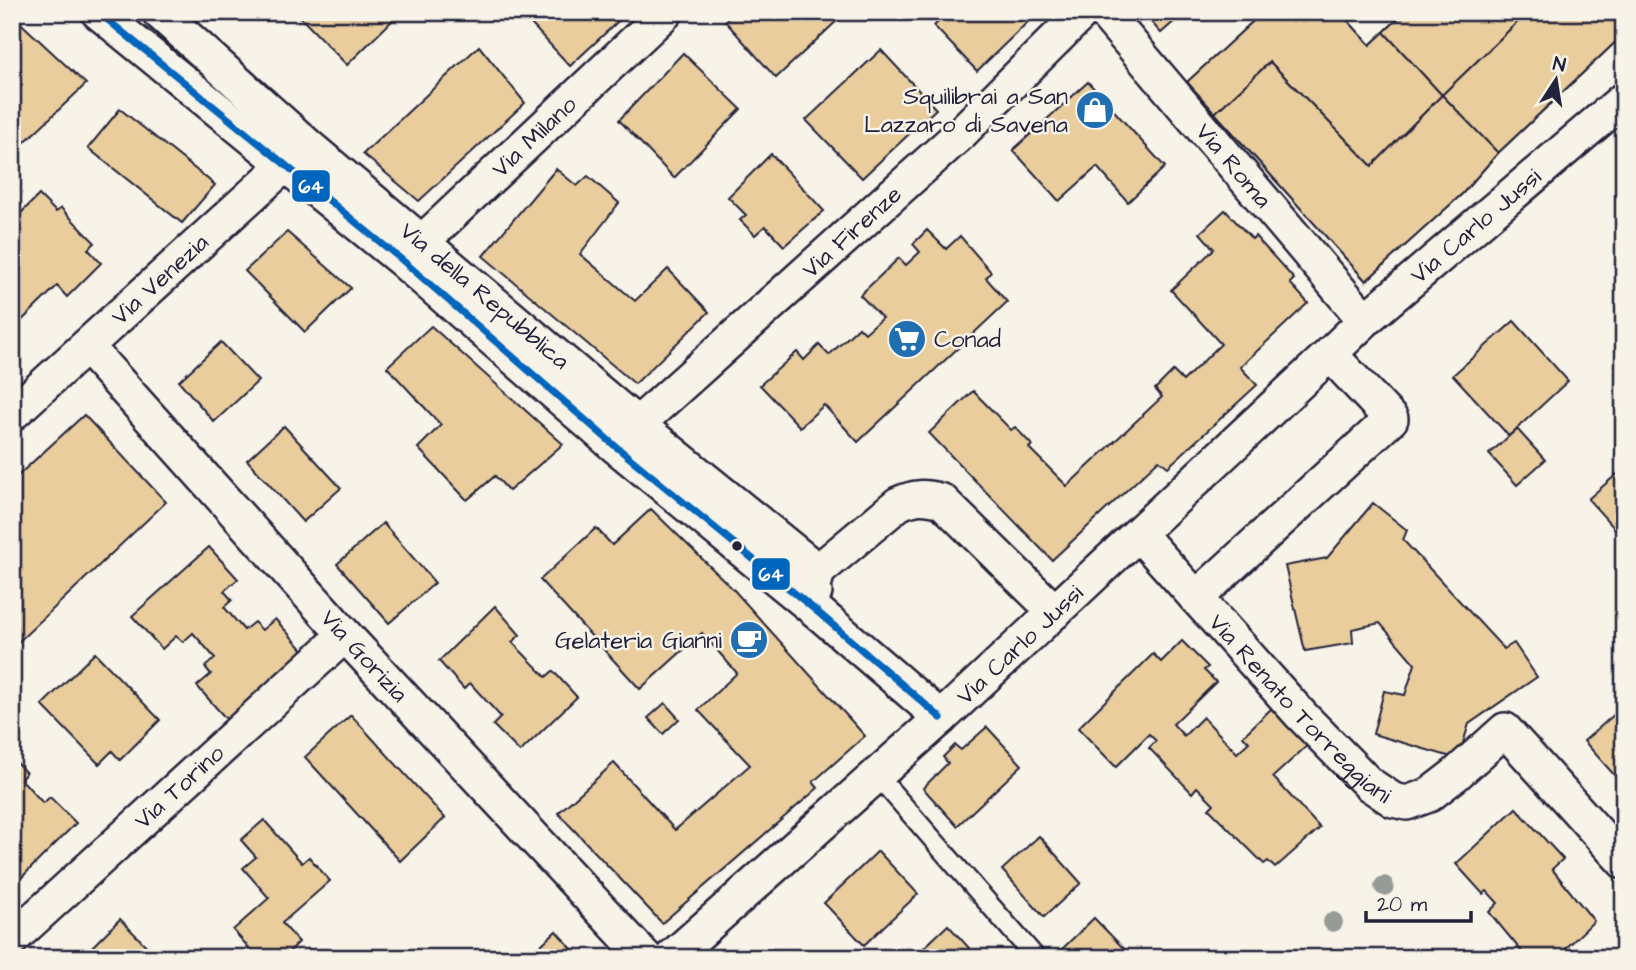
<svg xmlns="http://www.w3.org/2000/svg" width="1636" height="970" viewBox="0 0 1636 970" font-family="'Architects Daughter',sans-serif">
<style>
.building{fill:#eacd9d;stroke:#22223b;stroke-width:2}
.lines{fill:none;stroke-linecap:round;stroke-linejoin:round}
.service-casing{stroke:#22223b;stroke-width:23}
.minor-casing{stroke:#22223b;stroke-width:38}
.service{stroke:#f7f3e8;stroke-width:18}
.minor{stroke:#f7f3e8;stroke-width:33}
.bus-1-casing{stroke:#f7f3e8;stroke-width:12}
.bus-1{stroke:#0065bd;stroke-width:7}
.tree{fill:#979b97}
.bus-dot{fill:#22223b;stroke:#f7f3e8;stroke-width:2.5}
.labels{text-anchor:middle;stroke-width:5;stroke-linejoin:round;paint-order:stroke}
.poi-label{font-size:24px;fill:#22223b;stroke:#f7f3e8;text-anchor:end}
.street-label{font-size:24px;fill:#22223b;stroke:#f7f3e8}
.line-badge{stroke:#f7f3e8;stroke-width:2.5}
.badge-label{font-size:19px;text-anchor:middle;font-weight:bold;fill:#fff}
</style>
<rect width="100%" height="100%" fill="#f7f3e8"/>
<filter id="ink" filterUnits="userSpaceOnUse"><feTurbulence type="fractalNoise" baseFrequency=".0143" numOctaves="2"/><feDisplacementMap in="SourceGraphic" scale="14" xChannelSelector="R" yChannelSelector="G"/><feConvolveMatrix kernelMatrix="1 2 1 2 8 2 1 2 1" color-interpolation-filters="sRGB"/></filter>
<g filter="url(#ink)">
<g class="building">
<polygon points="295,12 401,12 347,65"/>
<polygon points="520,12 628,12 570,66"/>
<polygon points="735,12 841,12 843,15 776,78 725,21"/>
<polygon points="948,12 1036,12 1037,13 977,71 934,26"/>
<polygon points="1142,12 1185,12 1161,33"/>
<polygon points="1263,12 1340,12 1370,45 1405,12 1624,12 1624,34 1498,153 1462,194 1366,281 1187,82"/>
<polygon points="1263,12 1340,12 1370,45 1384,32 1442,95 1372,166 1270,62 1215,113 1187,82"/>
<polygon points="1405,12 1528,12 1442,95 1384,32"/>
<polygon points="1528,12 1624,12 1624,34 1498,153 1442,95"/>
<polygon points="12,15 86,84 13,153 12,95 22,85 12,77"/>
<polygon points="479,46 525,103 419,201 363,154"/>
<polygon points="881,50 936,109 862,178 806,120"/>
<polygon points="683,53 741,109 674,178 619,120"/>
<polygon points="1270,62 1372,166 1442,95 1498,153 1462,194 1366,281 1215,113"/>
<polygon points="1088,82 1165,167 1128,202 1097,167 1059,201 1013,150"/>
<polygon points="120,109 215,185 182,223 88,148"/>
<polygon points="771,154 824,211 784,246 765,226 755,235 740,220 746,215 728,197"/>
<polygon points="556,169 577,186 588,176 619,203 580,254 635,301 668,269 709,312 635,384 483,256"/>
<polygon points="39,195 56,212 61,208 95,243 88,249 101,263 67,297 57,286 12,330 12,241 15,239 12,237 12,222"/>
<polygon points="1225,210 1252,239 1255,236 1294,279 1290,283 1308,303 1240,367 1257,385 1168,467 1159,460 1052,560 929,433 973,391 1011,430 1015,427 1032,445 1029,448 1067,486 1162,397 1155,389 1173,371 1183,381 1221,344 1171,290 1214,249 1200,233"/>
<polygon points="927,230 946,249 960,236 991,272 986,278 1007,302 858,442 824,405 800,427 760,385 797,352 804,360 819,345 829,355 859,327 865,333 882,318 860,295 899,258 906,265 920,252 913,244"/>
<polygon points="287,232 351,288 305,332 245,271"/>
<polygon points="1514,321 1568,381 1509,436 1453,375"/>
<polygon points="431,326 563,444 509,491 495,476 467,500 418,448 441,425 387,367"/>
<polygon points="221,342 258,381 214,422 179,381"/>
<polygon points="84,415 166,502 12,648 12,481"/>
<polygon points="284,426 341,488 303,522 247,460"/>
<polygon points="1517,429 1545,460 1517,485 1489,454"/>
<polygon points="1624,468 1624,539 1588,499"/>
<polygon points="1373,503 1407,530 1403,540 1504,649 1514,643 1537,677 1469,724 1458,759 1373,734 1384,691 1405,695 1415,664 1380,623 1352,629 1353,643 1305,651 1285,566 1327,558"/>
<polygon points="651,509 733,589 865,736 813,782 818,788 662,923 558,813 614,763 675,830 750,765 698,710 737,673 702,633 640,689 540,580 596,528 612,545"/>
<polygon points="383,523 435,583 389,623 337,564"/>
<polygon points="209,547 238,579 224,591 232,600 224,607 244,630 254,622 262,630 275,619 305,652 228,721 197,686 211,674 205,667 215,658 193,633 183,642 176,636 162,649 132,616"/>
<polygon points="495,606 520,635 512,642 546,677 553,671 577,697 520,752 493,725 501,717 470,683 464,689 439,661"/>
<polygon points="1182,641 1208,667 1204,670 1216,682 1173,724 1184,736 1203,717 1237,753 1249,742 1243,736 1274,706 1310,743 1273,777 1320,828 1275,868 1268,861 1264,864 1209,809 1214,804 1197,787 1192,793 1149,748 1156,741 1149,734 1116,767 1078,728 1153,654 1161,662"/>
<polygon points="95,653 160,720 120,760 112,751 99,764 42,705"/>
<polygon points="665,703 679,719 663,734 648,718"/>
<polygon points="1624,706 1624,786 1584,741"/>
<polygon points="351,715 445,818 400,861 305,757"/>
<polygon points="987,727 1022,765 957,826 923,788 948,763 943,757 955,745 961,750"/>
<polygon points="12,757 26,773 21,779 43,803 50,797 76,823 12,887"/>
<polygon points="1516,808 1563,859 1552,869 1594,921 1556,958 1527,958 1489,912 1498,903 1487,891 1483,894 1456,864"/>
<polygon points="264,820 302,863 309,857 330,881 282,923 299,942 283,958 258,958 233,930 269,898 243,868 256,857 241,840"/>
<polygon points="1039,836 1081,883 1044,917 1002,870"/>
<polygon points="878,851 918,894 864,945 824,903"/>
<polygon points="1094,918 1133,958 1063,958 1058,953"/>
<polygon points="120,919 158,958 84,958 83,956"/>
<polygon points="948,925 970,949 963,958 913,958"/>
<polygon points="556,931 580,958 527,958"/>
</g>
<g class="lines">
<defs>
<polyline id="service" points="876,774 1036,958"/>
<g id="minor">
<polyline points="98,12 402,260 614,445 820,614 941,718"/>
<path id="s1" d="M159 12 307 145 637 424 818 571"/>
<path id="s2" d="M1104 12 1365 320"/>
<path id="s3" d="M408 255 666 12"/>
<path id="s4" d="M87 347 345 635 646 958"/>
<path id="s5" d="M12 414 300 151"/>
<path id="s6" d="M621 439 960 134 1083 12"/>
<path id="s7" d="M1139 534 1301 715 1369 784 1393 800 1407 803 1429 795 1455 775 1505 730 1624 862"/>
<path d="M815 592 814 586 818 571 898 504C915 496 924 496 942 501L1055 612"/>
<polyline points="1196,598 1391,419 1330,354"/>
<path id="s8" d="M12 939 345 635"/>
<path id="s9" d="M671 958 941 718 1330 354 1365 320 1624 99"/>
</g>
</defs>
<use href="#service" class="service-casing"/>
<use href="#minor" class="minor-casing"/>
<use href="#service" class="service"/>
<use href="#minor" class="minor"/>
<defs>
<polyline id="bus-1" points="98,12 402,260 614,445 820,614 941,718"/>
</defs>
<use href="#bus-1" class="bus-1-casing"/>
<use href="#bus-1" class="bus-1"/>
</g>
<g class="tree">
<circle cx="1384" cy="886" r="10"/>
<circle cx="1333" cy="922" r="10"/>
</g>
</g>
<defs>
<symbol id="shop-disc" viewBox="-11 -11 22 22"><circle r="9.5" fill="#1f6fb2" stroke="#f7f3e8"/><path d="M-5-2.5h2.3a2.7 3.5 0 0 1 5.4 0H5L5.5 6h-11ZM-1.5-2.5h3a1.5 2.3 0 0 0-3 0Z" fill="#fff"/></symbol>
<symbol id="supermarket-disc" viewBox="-11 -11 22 22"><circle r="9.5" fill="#1f6fb2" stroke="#f7f3e8"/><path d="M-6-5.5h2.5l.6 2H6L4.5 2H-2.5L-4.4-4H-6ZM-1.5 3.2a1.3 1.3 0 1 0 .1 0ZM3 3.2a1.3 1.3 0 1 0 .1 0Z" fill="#fff"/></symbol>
<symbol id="cafe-disc" viewBox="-11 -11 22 22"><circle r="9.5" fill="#1f6fb2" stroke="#f7f3e8"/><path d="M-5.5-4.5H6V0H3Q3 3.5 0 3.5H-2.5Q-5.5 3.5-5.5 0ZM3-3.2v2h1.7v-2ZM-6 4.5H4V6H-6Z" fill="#fff"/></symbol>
</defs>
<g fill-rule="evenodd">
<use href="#shop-disc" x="1073" y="88" width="44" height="44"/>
<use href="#supermarket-disc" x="885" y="317" width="44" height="44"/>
<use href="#cafe-disc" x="727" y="618" width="44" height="44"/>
</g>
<circle class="bus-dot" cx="737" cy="546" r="6"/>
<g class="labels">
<g class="poi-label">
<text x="1068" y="104">Squilibrai a San<tspan x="1068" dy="28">Lazzaro di Savena</tspan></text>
<text x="934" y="347" text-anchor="start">Conad</text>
<text x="722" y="648">Gelateria Gianni</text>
</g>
<g class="street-label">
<text dy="8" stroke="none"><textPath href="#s3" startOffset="173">Via Milano</textPath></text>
<text dy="8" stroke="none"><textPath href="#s2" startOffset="201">Via Roma</textPath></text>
<text dy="8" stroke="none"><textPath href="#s9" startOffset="1088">Via Carlo Jussi</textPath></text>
<text dy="8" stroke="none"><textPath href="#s6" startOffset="310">Via Firenze</textPath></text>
<text dy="8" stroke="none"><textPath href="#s5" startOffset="200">Via Venezia</textPath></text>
<text dy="8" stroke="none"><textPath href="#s1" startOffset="432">Via della Repubblica</textPath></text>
<text dy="8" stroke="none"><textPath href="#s9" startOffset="469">Via Carlo Jussi</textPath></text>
<text dy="8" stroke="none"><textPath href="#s4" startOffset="415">Via Gorizia</textPath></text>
<text dy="8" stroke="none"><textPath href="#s7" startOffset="238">Via Renato Torreggiani</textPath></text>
<text dy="8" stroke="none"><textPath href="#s8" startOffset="226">Via Torino</textPath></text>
</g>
</g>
<g class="line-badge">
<rect x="291" y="169" width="40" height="34" rx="7" fill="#0065bd"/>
<rect x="751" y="557" width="40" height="34" rx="7" fill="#0065bd"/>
</g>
<g class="badge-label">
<text x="311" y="193">64</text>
<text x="771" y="581">64</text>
</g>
<rect width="1636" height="970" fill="none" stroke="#f7f3e8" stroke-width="42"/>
<rect x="21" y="21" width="1594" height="928" fill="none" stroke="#22223b" stroke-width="2.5" filter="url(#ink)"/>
<g transform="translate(1556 80) rotate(12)" stroke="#f7f3e8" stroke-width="5" paint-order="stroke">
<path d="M0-5L12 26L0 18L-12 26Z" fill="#22223b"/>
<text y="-10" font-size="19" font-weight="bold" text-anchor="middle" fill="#22223b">N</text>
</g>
<path d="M1366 911v10h105v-10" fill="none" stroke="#22223b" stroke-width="3.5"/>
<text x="1377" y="911" font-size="21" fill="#22223b" stroke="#f7f3e8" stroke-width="5" paint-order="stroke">20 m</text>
</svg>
